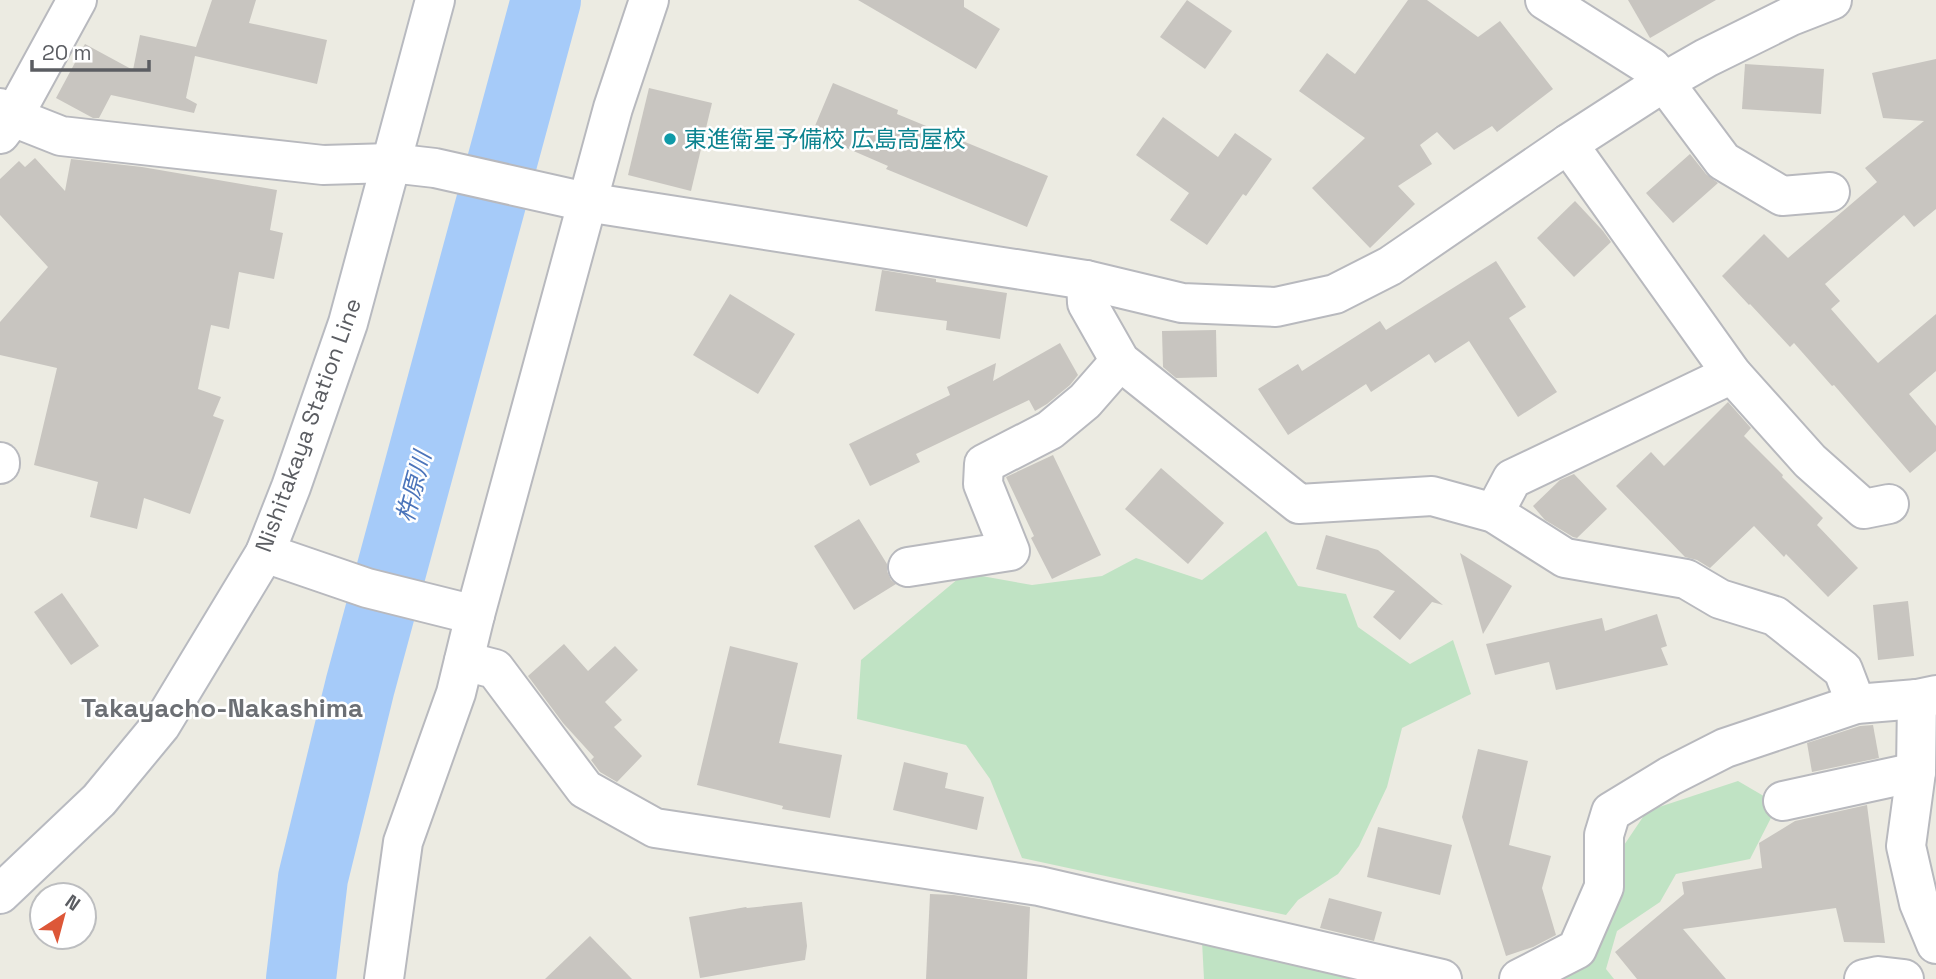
<svg xmlns="http://www.w3.org/2000/svg" width="1936" height="979" viewBox="0 0 1936 979" font-family="'Space Grotesk','Noto Sans JP',sans-serif">
<style>
.green{fill:#c0e3c4}
.lines{fill:none;stroke-linecap:round;stroke-linejoin:round}
.river{stroke:#a6cbf9;stroke-width:70}
.building{fill:#c8c5c0}
.minor-casing{stroke:#b8b9be;stroke-width:42}
.tertiary-casing{stroke:#b8b9be;stroke-width:42}
.secondary-casing{stroke:#b8bac0;stroke-width:42}
.minor{stroke:#fff;stroke-width:38}
.tertiary{stroke:#fff;stroke-width:38}
.secondary{stroke:#fff;stroke-width:38}
.culture-dot{fill:#0f9aa8;stroke:#fff;stroke-width:2.5}
.labels{text-anchor:middle;stroke-width:5;stroke-linejoin:round;paint-order:stroke}
.culture-label{font-size:23px;fill:#0d838f;stroke:#fff;text-anchor:start}
.street-label{font-size:23px;fill:#5b5d62;stroke:#fff}
.water-label{font-size:24px;font-style:italic;fill:#4b74ba;stroke:#fff}
.quarter-label{font-size:26px;font-weight:bold;fill:#6c6f74;stroke:#fff}
</style>
<rect width="100%" height="100%" fill="#ecebe2"/>
<g class="green">
<polygon points="1266,531 1298,586 1346,594 1358,627 1410,664 1453,640 1471,694 1402,728 1387,787 1359,846 1338,874 1298,900 1286,915 1022,858 990,779 966,745 857,719 861,660 965,573 1032,585 1102,576 1136,558 1202,580"/>
<polygon points="1738,781 1791,812 1774,812 1750,859 1676,874 1660,902 1617,931 1606,969 1614,979 1546,979 1614,860 1647,811"/>
<polygon points="1202,941 1405,979 1204,979"/>
</g>
<g class="lines">
<polyline class="river" points="301,979 313,878 360,686 546,0"/>
</g>
<g class="building">
<polygon points="212,0 256,0 249,23 327,40 317,84 195,56 186,98 197,104 194,113 111,95 99,118 93,118 56,98 85,44 133,70 140,35 196,47"/>
<polygon points="858,0 964,0 964,7 1000,29 976,69"/>
<polygon points="1187,0 1232,31 1205,69 1160,37"/>
<polygon points="1408,0 1427,0 1478,37 1500,21 1553,89 1497,132 1492,126 1454,150 1437,132 1420,145 1432,164 1398,186 1415,204 1370,248 1312,188 1365,138 1299,91 1327,53 1355,74"/>
<polygon points="1628,0 1716,0 1650,38"/>
<polygon points="1936,59 1936,209 1914,227 1904,215 1825,284 1840,301 1831,309 1878,363 1936,314 1936,371 1909,394 1936,426 1936,451 1910,473 1834,385 1832,386 1794,343 1790,347 1750,304 1749,305 1722,276 1764,234 1788,258 1877,182 1865,168 1924,121 1883,118 1872,73"/>
<polygon points="1745,64 1824,69 1821,114 1742,109"/>
<polygon points="833,83 898,110 897,114 1048,176 1027,227 886,169 888,166 812,133"/>
<polygon points="649,88 712,103 691,191 628,175"/>
<polygon points="1163,117 1218,157 1235,133 1272,159 1246,196 1243,194 1207,245 1170,220 1189,193 1136,155"/>
<polygon points="1690,154 1706,174 1718,183 1673,223 1646,193"/>
<polygon points="35,158 65,191 71,159 142,167 277,190 270,230 283,233 274,279 239,272 229,329 211,325 198,389 221,397 213,416 224,420 190,514 144,498 137,529 90,517 98,482 34,465 57,368 0,355 0,322 48,267 0,215 0,179 19,161 25,167"/>
<polygon points="1575,201 1603,231 1611,242 1574,277 1537,238"/>
<polygon points="1496,261 1526,307 1509,318 1557,392 1518,417 1469,341 1435,363 1429,354 1371,392 1366,384 1288,435 1258,389 1298,364 1302,371 1380,321 1386,330"/>
<polygon points="882,270 936,279 936,282 1007,293 1000,339 946,330 947,321 875,311"/>
<polygon points="730,294 795,334 758,394 693,355"/>
<polygon points="1216,330 1217,377 1176,378 1163,367 1162,331"/>
<polygon points="1060,343 1078,375 1070,385 1047,404 1035,411 1029,400 916,454 920,462 870,486 849,444 950,395 947,387 996,363 993,381"/>
<polygon points="1728,402 1751,428 1744,436 1783,475 1782,477 1823,518 1817,525 1858,568 1828,597 1786,554 1784,557 1754,526 1710,568 1697,560 1685,557 1616,486 1651,452 1664,466"/>
<polygon points="1053,455 1101,555 1052,579 1031,538 1034,536 1006,477"/>
<polygon points="1161,468 1224,523 1188,564 1125,509"/>
<polygon points="1574,474 1607,509 1577,538 1573,537 1545,520 1533,506 1560,480"/>
<polygon points="859,519 887,564 887,571 891,580 896,584 854,610 814,546"/>
<polygon points="1326,535 1378,550 1443,605 1432,602 1400,640 1373,617 1395,591 1316,569"/>
<polygon points="1460,553 1512,586 1483,634"/>
<polygon points="62,593 99,646 71,665 34,612"/>
<polygon points="1908,601 1914,656 1878,660 1873,605"/>
<polygon points="1657,614 1667,646 1661,648 1668,665 1556,690 1549,662 1495,675 1486,644 1602,618 1605,631"/>
<polygon points="564,644 588,671 615,646 638,670 605,702 622,720 614,727 642,756 617,782 600,772 591,760 594,757 563,723 528,676"/>
<polygon points="730,646 798,663 779,743 842,755 830,818 782,809 783,806 697,785"/>
<polygon points="1873,725 1879,758 1812,772 1807,743 1860,726"/>
<polygon points="1478,749 1528,761 1509,845 1551,856 1542,888 1556,935 1533,947 1506,956 1462,817"/>
<polygon points="904,762 948,773 945,788 984,797 977,830 893,810"/>
<polygon points="1867,805 1885,943 1844,942 1836,908 1683,929 1726,979 1637,979 1615,952 1684,894 1682,882 1762,868 1759,843 1795,821"/>
<polygon points="1378,827 1452,845 1440,895 1367,877"/>
<polygon points="930,894 954,895 1030,907 1027,979 926,979"/>
<polygon points="1329,898 1382,912 1374,941 1320,928"/>
<polygon points="802,902 807,946 805,960 700,978 689,917 746,907 747,908"/>
<polygon points="590,936 632,979 545,979"/>
</g>
<g class="lines">
<defs>
<g id="minor">
<polyline points="1545,0 1651,67 1664,82 1723,161 1782,196 1830,192"/>
<polyline points="1568,144 1732,374 1810,461 1864,509 1889,504"/>
<polyline points="1086,280 1087,303 1120,361 1299,504 1432,496 1494,513 1565,558 1686,579 1720,599 1775,616 1843,670 1856,704"/>
<polyline points="0,462 0,464"/>
<polyline points="1494,513 1512,479 1732,374"/>
<polyline points="265,553 367,588 475,615"/>
<polyline points="908,567 1010,551 983,484 984,464 1050,430 1085,401 1120,361"/>
<polyline points="464,661 495,669 585,789 655,828 1039,886 1442,979"/>
<polyline points="1917,699 1916,772 1906,846 1919,903 1936,944"/>
<polyline points="1783,801 1916,772"/>
<polyline points="384,979 403,842 456,693 475,615 613,108 649,0"/>
<polyline points="1519,979 1577,949 1604,887 1604,835 1611,812 1670,776 1725,748 1856,704 1917,699 1936,695"/>
<polyline points="1864,979 1878,976 1904,979"/>
</g>
<g id="tertiary">
<polyline points="0,108 13,117 61,136 323,165 391,163 435,168 586,202 1086,280 1182,303 1276,307 1335,294 1390,266 1568,144 1664,82 1706,58 1791,16 1832,0"/>
<polyline points="0,134 13,117 77,0"/>
</g>
<polyline id="secondary" points="0,894 99,800 161,725 265,553 291,487 348,323 435,0"/>
</defs>
<use href="#minor" class="minor-casing"/>
<use href="#tertiary" class="tertiary-casing"/>
<use href="#secondary" class="secondary-casing"/>
<use href="#minor" class="minor"/>
<use href="#tertiary" class="tertiary"/>
<use href="#secondary" class="secondary"/>
</g>
<circle class="culture-dot" cx="670" cy="139" r="7"/>
<g class="labels">
<g class="culture-label">
<text x="684" y="147">東進衛星予備校 広島高屋校</text>
</g>
<g class="street-label">
<text transform="translate(308 425) rotate(-70)" y="8">Nishitakaya Station Line</text>
</g>
<g class="water-label">
<text transform="translate(414 487) rotate(-75)" y="8">杵原川</text>
</g>
<g class="quarter-label">
<text x="222" y="717">Takayacho-Nakashima</text>
</g>
</g>
<g transform="translate(63 916) rotate(36)"><circle r="33" fill="#ffffff" stroke="#bdbec0" stroke-width="2"/>
<path d="M0-5L12 26L0 18L-12 26Z" fill="#dd5738"/>
<text y="-10" font-size="19" font-weight="bold" text-anchor="middle" fill="#5b5d62">N</text>
</g>
<path d="M32 60v10h117v-10" fill="none" stroke="#5b5d62" stroke-width="3.5"/>
<text x="42" y="60" font-size="21" fill="#5b5d62" stroke="#ffffff" stroke-width="5" paint-order="stroke">20 m</text>
</svg>
